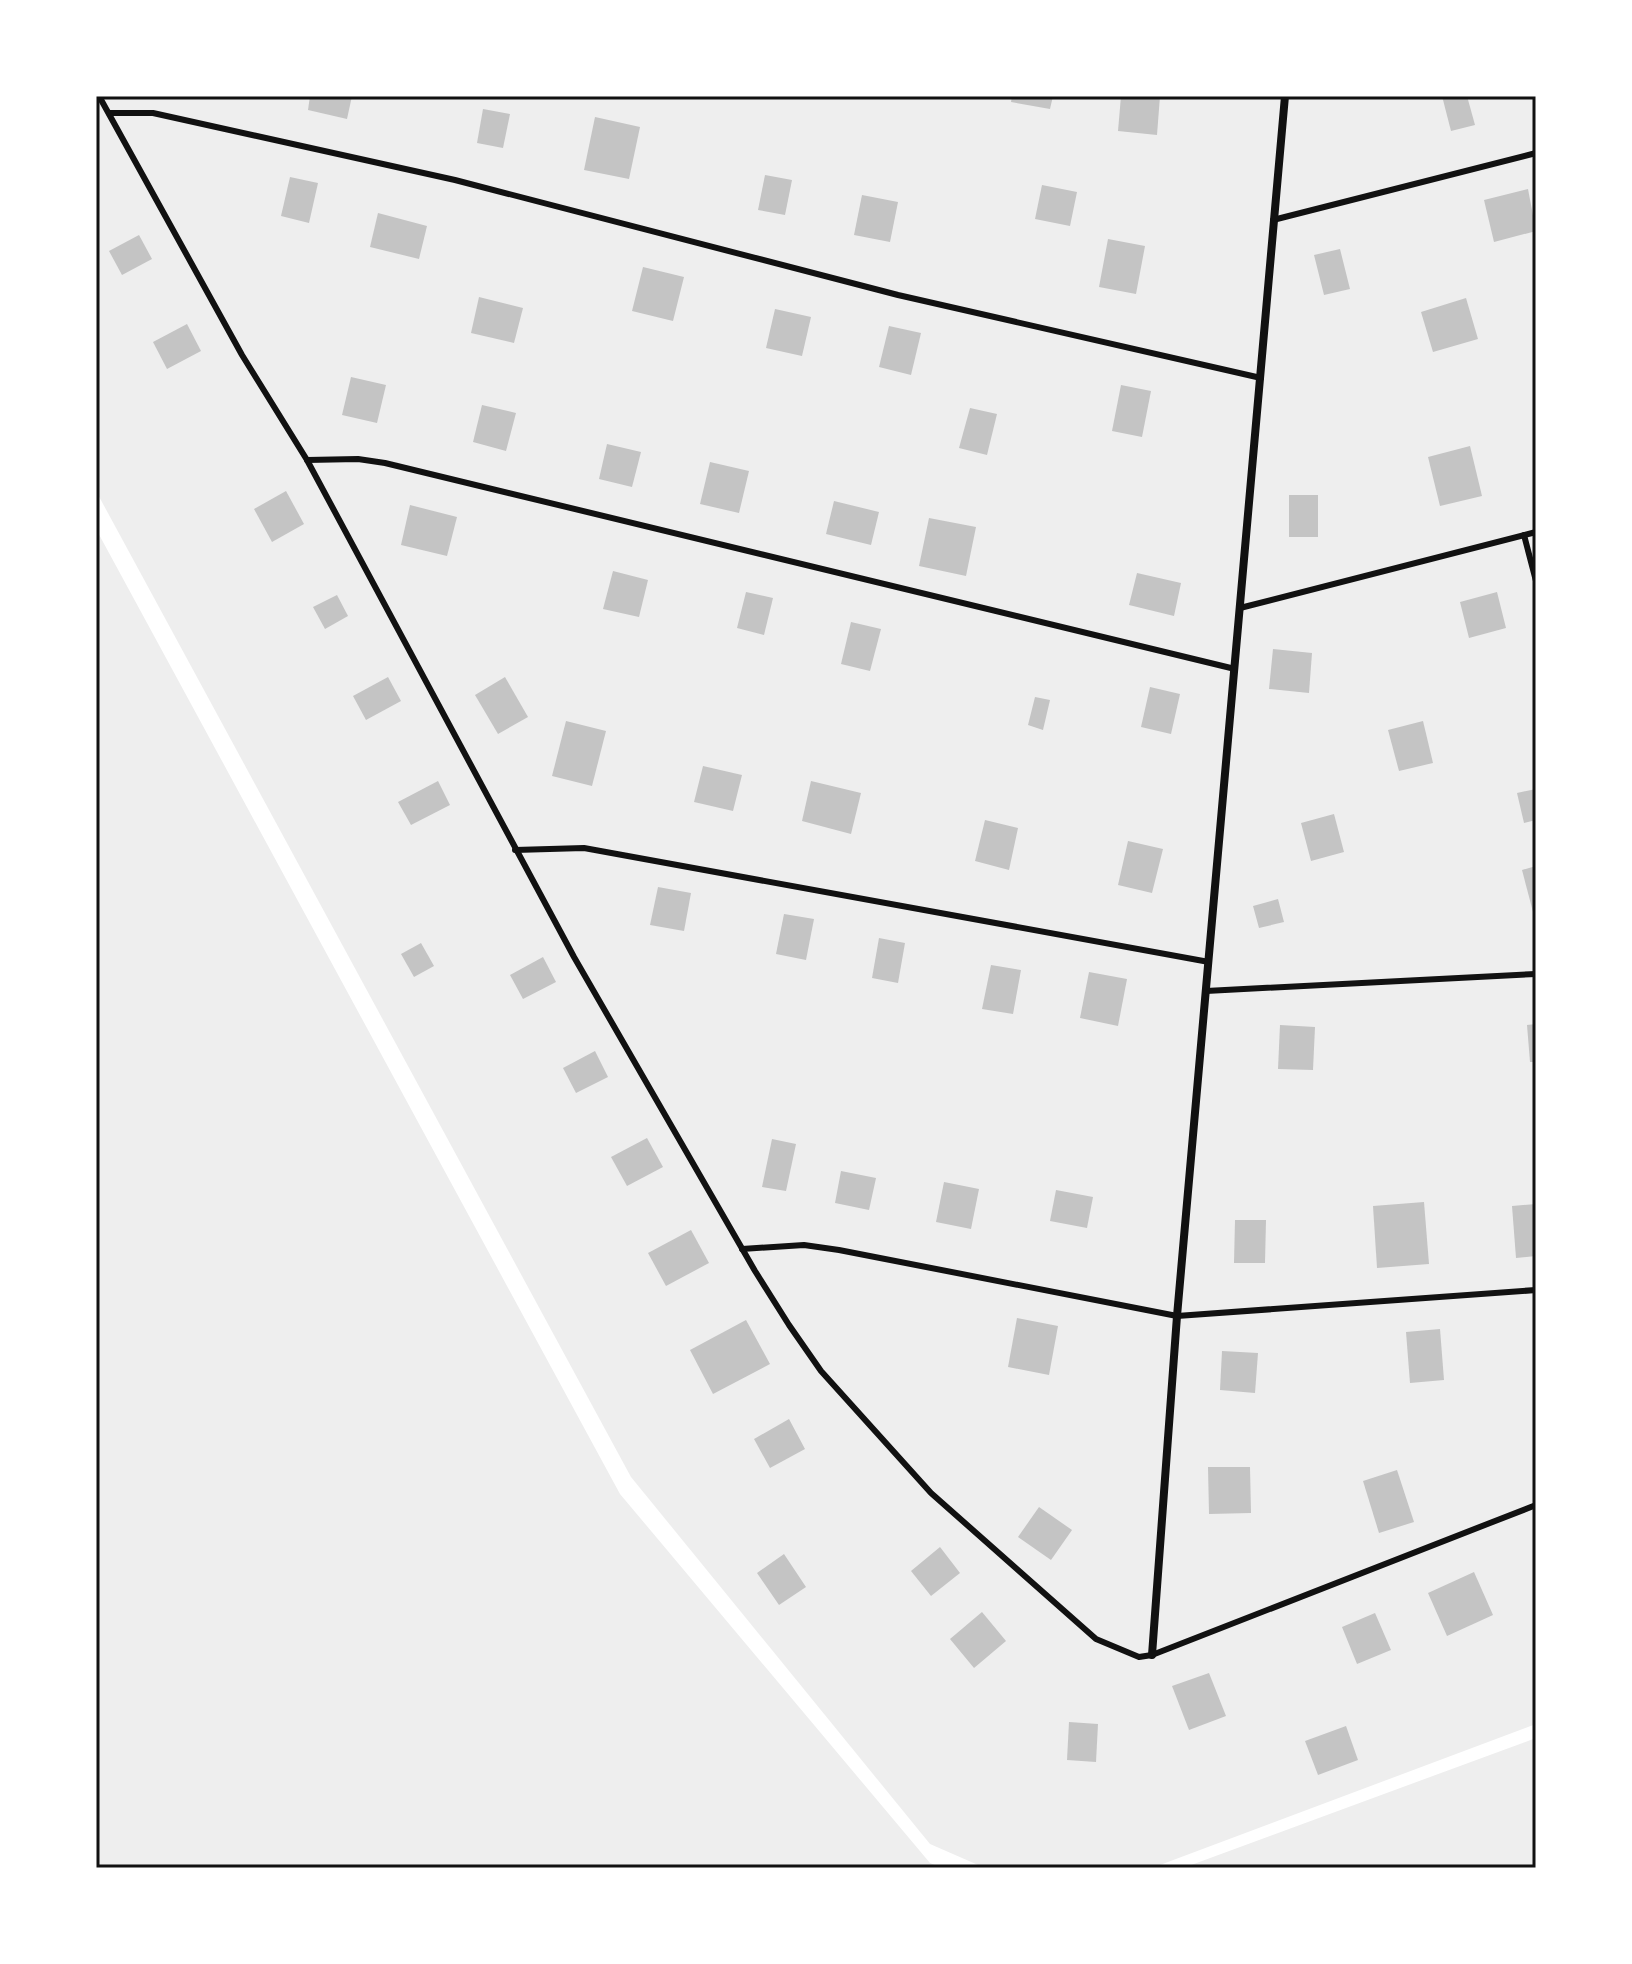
<svg xmlns="http://www.w3.org/2000/svg" width="1632" height="1964" viewBox="0 0 1632 1964" font-family="Barlow,sans-serif">
<style>
.green{fill:#eee}
.building{fill:#c4c4c4}
.lines{fill:none;stroke-linecap:round;stroke-linejoin:round}
.service{stroke:#111;stroke-width:6}
.minor{stroke:#111;stroke-width:8}
.neatline{fill:none;stroke:#111;stroke-width:3}
</style>
<rect width="100%" height="100%" fill="#fff"/>
<g class="green">
<polygon points="96,96 1536,96 1536,1724 1152,1868 985,1868 930,1844 631,1477 96,491"/>
<polygon points="96,529 620,1494 930,1863 942,1868 96,1868"/>
<polygon points="1536,1738 1536,1868 1183,1868"/>
</g>
<g class="building">
<polygon points="310,96 352,96 347,119 308,110"/>
<polygon points="1012,96 1053,96 1050,109 1011,102"/>
<polygon points="1121,96 1160,96 1157,135 1118,131"/>
<polygon points="1442,96 1467,96 1475,125 1451,131"/>
<polygon points="483,109 510,114 503,148 477,143"/>
<polygon points="595,117 640,127 629,179 584,170"/>
<polygon points="765,175 792,180 785,215 758,210"/>
<polygon points="290,177 318,183 309,223 281,216"/>
<polygon points="1042,185 1077,192 1070,226 1035,219"/>
<polygon points="1528,189 1536,231 1494,242 1484,200"/>
<polygon points="862,195 898,202 890,242 854,235"/>
<polygon points="378,213 427,226 419,259 370,247"/>
<polygon points="139,235 152,259 122,275 109,251"/>
<polygon points="1108,239 1145,246 1136,294 1099,287"/>
<polygon points="1340,249 1350,289 1324,295 1314,255"/>
<polygon points="643,267 684,277 673,321 632,311"/>
<polygon points="479,297 523,308 514,343 471,333"/>
<polygon points="1466,298 1478,339 1433,352 1421,312"/>
<polygon points="775,309 811,317 802,356 766,348"/>
<polygon points="187,324 201,351 167,369 153,342"/>
<polygon points="889,326 921,333 911,375 879,367"/>
<polygon points="351,377 386,385 377,423 342,415"/>
<polygon points="1121,385 1151,391 1142,437 1112,431"/>
<polygon points="482,405 516,413 506,451 473,442"/>
<polygon points="970,408 997,414 987,455 959,448"/>
<polygon points="607,444 641,452 632,487 599,479"/>
<polygon points="1470,446 1482,496 1440,506 1428,457"/>
<polygon points="710,462 749,471 739,513 700,504"/>
<polygon points="286,491 304,524 272,542 254,509"/>
<rect x="1289" y="495" width="29" height="42"/>
<polygon points="834,501 879,512 871,545 826,534"/>
<polygon points="410,505 457,517 447,556 401,545"/>
<polygon points="929,518 976,527 966,576 919,566"/>
<polygon points="613,571 648,580 639,617 603,609"/>
<polygon points="1137,573 1181,583 1174,616 1129,605"/>
<polygon points="746,592 773,598 764,635 737,628"/>
<polygon points="1497,592 1506,628 1469,638 1460,602"/>
<polygon points="337,595 348,616 325,629 313,607"/>
<polygon points="851,622 881,629 870,671 841,664"/>
<polygon points="1273,649 1312,653 1309,693 1269,689"/>
<polygon points="388,677 401,701 366,720 353,696"/>
<polygon points="505,677 528,717 498,734 475,695"/>
<polygon points="1150,687 1180,694 1171,734 1141,727"/>
<polygon points="1035,697 1050,700 1043,730 1028,725"/>
<polygon points="566,721 606,731 592,786 552,776"/>
<polygon points="1423,721 1433,763 1399,771 1388,730"/>
<polygon points="703,766 742,775 733,811 694,802"/>
<polygon points="438,781 450,805 411,825 398,802"/>
<polygon points="811,781 861,793 851,834 802,821"/>
<polygon points="1536,789 1536,820 1524,823 1517,793"/>
<polygon points="1334,814 1344,852 1311,861 1301,823"/>
<polygon points="985,820 1018,828 1009,870 975,861"/>
<polygon points="1128,841 1163,849 1152,893 1118,885"/>
<polygon points="1536,866 1536,911 1533,912 1522,870"/>
<polygon points="658,887 691,893 684,931 650,925"/>
<polygon points="1278,899 1284,922 1259,928 1253,906"/>
<polygon points="784,914 814,919 806,960 776,954"/>
<polygon points="879,938 905,943 898,983 872,978"/>
<polygon points="421,943 434,966 414,977 401,954"/>
<polygon points="543,957 556,982 523,999 510,975"/>
<polygon points="991,965 1021,970 1013,1014 982,1009"/>
<polygon points="1089,972 1127,979 1118,1026 1080,1018"/>
<polygon points="1536,1024 1536,1062 1530,1062 1527,1025"/>
<polygon points="1280,1025 1315,1027 1313,1070 1278,1069"/>
<polygon points="595,1051 608,1077 576,1093 563,1068"/>
<polygon points="647,1138 663,1167 627,1186 611,1157"/>
<polygon points="772,1139 796,1144 786,1191 762,1187"/>
<polygon points="841,1171 876,1178 869,1210 835,1203"/>
<polygon points="944,1182 979,1189 971,1229 936,1222"/>
<polygon points="1056,1190 1093,1197 1087,1228 1050,1221"/>
<polygon points="1424,1202 1429,1264 1377,1268 1373,1206"/>
<polygon points="1536,1204 1536,1256 1516,1258 1512,1206"/>
<polygon points="1235,1220 1266,1220 1265,1263 1234,1263"/>
<polygon points="691,1230 709,1263 666,1286 648,1253"/>
<polygon points="1017,1318 1058,1326 1049,1375 1008,1367"/>
<polygon points="746,1320 770,1364 713,1394 690,1350"/>
<polygon points="1440,1329 1444,1380 1410,1383 1406,1332"/>
<polygon points="1222,1351 1258,1353 1255,1393 1220,1390"/>
<polygon points="789,1419 805,1449 770,1468 754,1439"/>
<polygon points="1208,1467 1250,1467 1251,1513 1209,1514"/>
<polygon points="1397,1470 1414,1522 1379,1533 1363,1481"/>
<polygon points="1039,1507 1072,1530 1051,1560 1018,1537"/>
<polygon points="940,1547 960,1573 931,1596 911,1571"/>
<polygon points="784,1554 806,1587 779,1605 757,1573"/>
<polygon points="1474,1572 1493,1615 1447,1636 1428,1593"/>
<polygon points="982,1612 1006,1641 974,1668 950,1639"/>
<polygon points="1375,1613 1391,1650 1357,1664 1342,1627"/>
<polygon points="1209,1673 1226,1716 1189,1730 1172,1686"/>
<polygon points="1069,1722 1098,1724 1096,1762 1067,1760"/>
<polygon points="1346,1726 1358,1760 1318,1775 1305,1741"/>
</g>
<g class="lines">
<g class="service">
<polyline points="99,96 242,355 307,460 574,957 755,1271 789,1325 821,1371 931,1493 1096,1639 1139,1657 1152,1655 1536,1505"/>
<polyline points="109,113 153,113 455,180 898,295 1261,378"/>
<polyline points="1273,220 1536,153"/>
<polyline points="307,460 358,459 385,463 1235,669"/>
<polyline points="1524,535 1536,581"/>
<polyline points="1240,608 1536,532"/>
<polyline points="515,850 584,848 1209,962"/>
<polyline points="1206,991 1536,974"/>
<polyline points="742,1249 804,1245 839,1250 1177,1316 1536,1290"/>
</g>
<polyline class="minor" points="1152,1655 1177,1316 1285,96"/>
</g>
<rect width="1632" height="1964" fill="none" stroke="#ffffff" stroke-width="196"/>
<rect x="98" y="98" width="1436" height="1768" class="neatline"/>
</svg>
